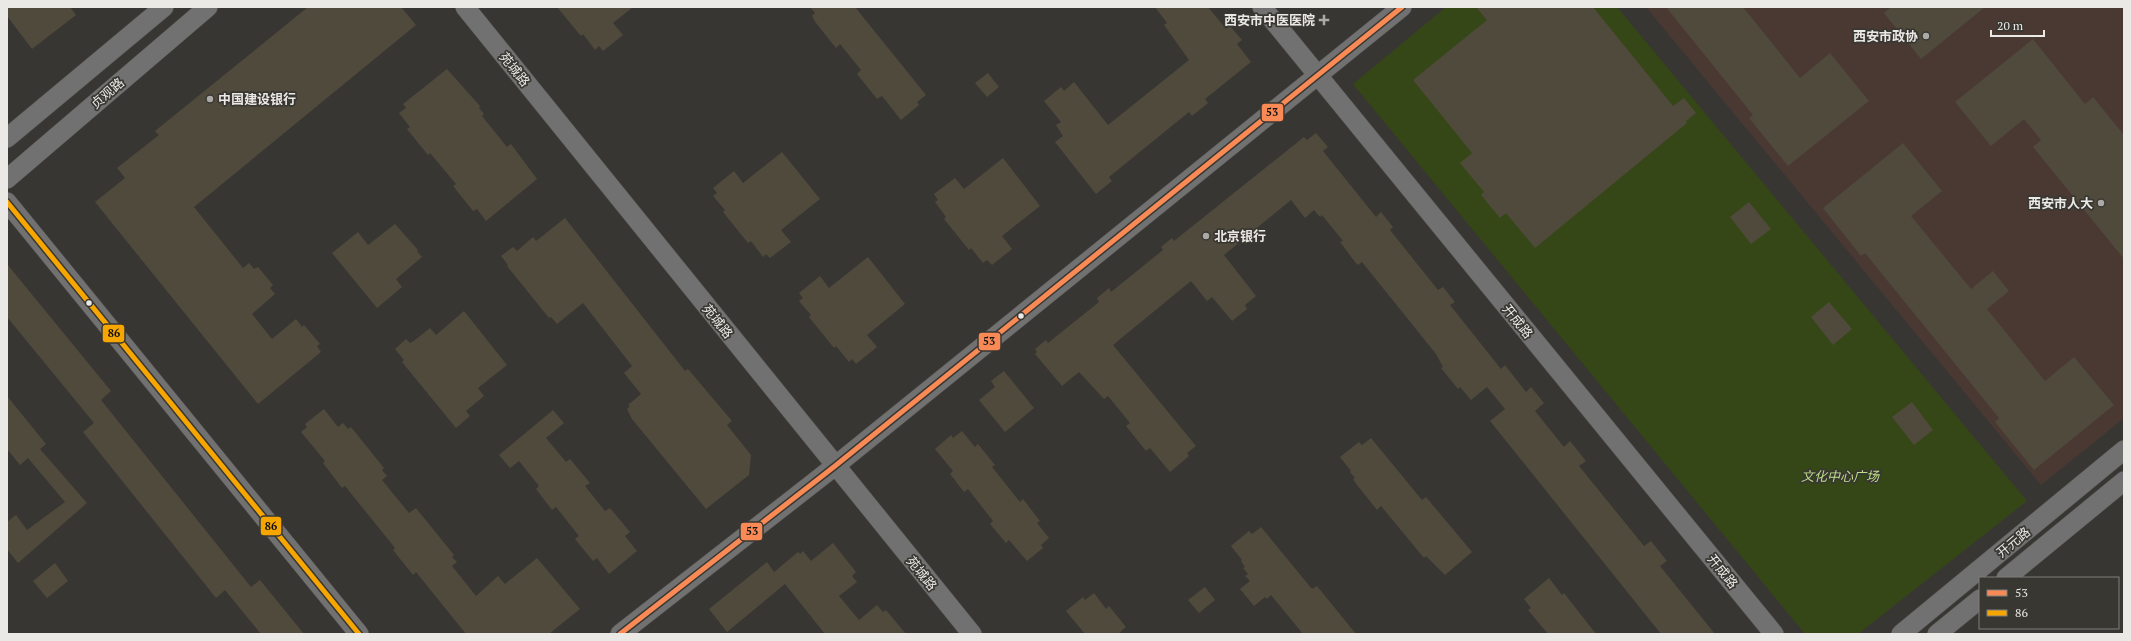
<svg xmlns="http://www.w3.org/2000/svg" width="2131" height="641" viewBox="0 0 2131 641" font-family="'PT Serif','Noto Sans SC',serif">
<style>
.commercial{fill:#4a3933}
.green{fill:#354716}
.building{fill:#504a3c}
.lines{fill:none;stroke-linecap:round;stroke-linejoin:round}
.tertiary-casing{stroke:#545350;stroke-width:20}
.tertiary{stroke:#707170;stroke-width:19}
.bus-1-casing{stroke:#393732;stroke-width:8}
.bus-2-casing{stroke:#393732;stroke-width:8}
.bus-1{stroke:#f98a56;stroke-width:5}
.bus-2{stroke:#f7a600;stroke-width:5}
.poi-dot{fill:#acaaa7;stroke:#393732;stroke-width:1.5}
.bus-dot{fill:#ebe9e6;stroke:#393732;stroke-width:1.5}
.labels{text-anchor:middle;stroke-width:3.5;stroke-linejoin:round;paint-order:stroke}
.poi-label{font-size:13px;font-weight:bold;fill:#ebe9e6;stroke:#393732;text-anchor:end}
.street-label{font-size:13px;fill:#ebe9e6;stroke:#393732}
.park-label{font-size:13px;font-style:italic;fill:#bbdf87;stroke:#393732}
.line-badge{stroke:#393732;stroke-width:1.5}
.pale-badge-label{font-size:11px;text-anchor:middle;font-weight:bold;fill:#111}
</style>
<rect width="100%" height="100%" fill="#383633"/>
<polygon class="commercial" points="1646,7 2124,7 2124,418 2041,485"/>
<polygon class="green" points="1446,7 1617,7 2027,501 1858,634 1805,634 1353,84"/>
<g class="building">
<polygon points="7,7 70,7 76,15 32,49 7,16"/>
<polygon points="308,7 401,7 416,25 194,207 243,268 249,263 254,269 258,267 273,285 270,288 275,294 252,314 272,339 296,319 302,327 304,325 320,344 317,346 321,352 258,404 95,202 125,178 117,168 159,135 155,131"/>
<polygon points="557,7 633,7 613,23 623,35 603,51 599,46 595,50 583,34 581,36"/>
<polygon points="810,7 855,7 926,95 917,102 919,105 901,120 882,96 877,99 857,74 861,70 840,44 836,48 816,23 812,16 815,13"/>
<polygon points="1155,7 1208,7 1226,29 1230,26 1242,40 1237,44 1251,62 1205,99 1208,103 1192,116 1189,112 1109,177 1112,181 1096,194 1055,142 1063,136 1056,125 1061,122 1044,101 1061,87 1064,91 1074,82 1108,125 1189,60 1164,25 1167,23"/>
<polygon points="1476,7 1593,7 1673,106 1684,98 1696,113 1686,121 1687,123 1535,248 1506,213 1500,218 1481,195 1484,192 1460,163 1472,153 1413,80 1487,20"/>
<polygon points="1666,7 1743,7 1800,78 1830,53 1869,101 1788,166 1749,118 1753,115"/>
<polygon points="1891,7 1985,7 1921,59 1884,13"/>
<polygon points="2033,39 2085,104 2093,97 2124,135 2124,259 2033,147 2041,140 2024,119 1991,146 1955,102"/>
<polygon points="447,69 480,106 479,108 484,114 482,116 507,147 511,144 537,179 486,221 477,209 473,211 453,186 456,184 430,153 428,155 407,129 410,127 399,113 406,108 403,104"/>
<polygon points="988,73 999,87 987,97 975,83"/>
<polygon points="1316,133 1328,147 1323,151 1376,217 1381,212 1393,227 1390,230 1438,290 1443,287 1455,302 1450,305 1501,369 1505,365 1526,392 1531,387 1544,403 1535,411 1564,447 1570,441 1586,461 1579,466 1644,546 1651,541 1667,561 1660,566 1715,634 1661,634 1490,421 1505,409 1487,387 1471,400 1460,387 1458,389 1441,368 1443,367 1436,354 1362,262 1358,265 1355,262 1340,242 1343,241 1322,215 1320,217 1314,210 1305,218 1291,200 1224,255 1256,296 1245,305 1247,309 1232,321 1212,297 1207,301 1191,281 1113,345 1196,446 1187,453 1189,456 1170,472 1150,448 1146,451 1126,426 1130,423 1108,396 1104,399 1079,372 1062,386 1035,354 1037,352 1035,349 1046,340 1048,343 1099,302 1097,298 1109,288 1111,292 1163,250 1161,247 1172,238 1174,241 1304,137 1307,140"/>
<polygon points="1903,143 1942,191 1911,216 1971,289 1993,271 2009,291 1987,309 2045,381 2074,357 2114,405 2034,470 1995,422 1999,418 1865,253 1861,256 1823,208"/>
<polygon points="782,152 820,199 781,230 791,242 770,258 766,254 763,257 751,241 748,243 723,212 725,210 713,196 717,193 713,188 734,171 743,183"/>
<polygon points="1003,158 1040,206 1002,236 1012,249 992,265 987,260 983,263 971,248 969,250 944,219 946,217 935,202 938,200 934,194 955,178 964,189"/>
<polygon points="1749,202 1771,229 1751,244 1730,217"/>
<polygon points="565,218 685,371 688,369 732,421 727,425 751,455 749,475 706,509 632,419 627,409 630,406 628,405 641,394 624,373 632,366 583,303 557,324 551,317 549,318 507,266 508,265 501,256 513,247 517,251 533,237 536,241"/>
<polygon points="395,224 418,250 417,251 422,257 396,279 402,287 377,308 332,253 358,232 368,245"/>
<polygon points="868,257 905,304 867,335 877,347 856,364 852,359 849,362 836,346 834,348 809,317 811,315 799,301 803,298 799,293 820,276 829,288"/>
<polygon points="7,264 111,391 101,400 251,587 260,580 304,634 261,634 225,590 216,598 83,432 94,423 7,317"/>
<polygon points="1829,302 1852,329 1833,345 1811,317"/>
<polygon points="464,311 507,365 478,388 484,396 466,411 470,416 456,428 402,362 404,360 395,349 406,339 410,343 415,340 430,328 436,335"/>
<polygon points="1004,371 1034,408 1005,432 979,400 995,387 991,381"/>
<polygon points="7,396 46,444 40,449 87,503 18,563 7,549 7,522 16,515 27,530 65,502 28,458 20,465 7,449"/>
<polygon points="1912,402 1933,430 1914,445 1892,417"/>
<polygon points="324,409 338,427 343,423 348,429 351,427 384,468 382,470 387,476 382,480 409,513 416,508 454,555 452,557 457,562 452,566 476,596 498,576 505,584 537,558 580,609 549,634 466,634 416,572 413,575 393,550 395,548 345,486 342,488 323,463 325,461 301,432 307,427 305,424"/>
<polygon points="553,410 564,423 546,438 566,462 570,459 590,483 585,486 605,511 610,508 630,532 625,536 637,551 609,574 597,558 593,561 575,539 579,536 556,507 552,510 536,489 539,486 519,461 510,468 499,455"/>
<polygon points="962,431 975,447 978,444 995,465 992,467 1020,502 1023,499 1040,521 1037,523 1049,538 1041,545 1043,548 1027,561 1009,540 1006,543 990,524 993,521 968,489 964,492 950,474 953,471 935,449 951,435 953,438"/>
<polygon points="1371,438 1422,500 1426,497 1472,552 1445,575 1426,556 1424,558 1381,506 1377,510 1357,485 1353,479 1355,478 1350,472 1351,471 1340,457 1359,442 1362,445"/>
<polygon points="1261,527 1312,589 1317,586 1356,634 1303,634 1271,595 1267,599 1265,597 1254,606 1240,589 1250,581 1245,576 1248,574 1243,568 1245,567 1241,561 1242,560 1231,546 1249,531 1252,534"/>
<polygon points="833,543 856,572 852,576 857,582 839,596 859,620 877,605 883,612 886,610 906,634 825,634 785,584 727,632 709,609 767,562 774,572 798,552 800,554 803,551 811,561"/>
<polygon points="55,563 68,581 47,598 33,581"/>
<polygon points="1549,578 1562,595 1564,593 1596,634 1548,634 1528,610 1531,608 1524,599"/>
<polygon points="1205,587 1215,600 1199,613 1188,600"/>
<polygon points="1094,593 1106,609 1109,606 1126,627 1118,634 1085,634 1066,611 1083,597 1085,600"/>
</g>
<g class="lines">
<defs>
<g id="tertiary">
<polyline points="465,7 972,634"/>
<polyline points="1262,7 1774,634"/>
<polyline points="7,138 164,7"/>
<polyline points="7,179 208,7"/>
<polyline points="7,202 359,634"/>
<polyline points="2006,578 2124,481"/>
<polyline points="620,634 835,466 1402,7"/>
<polyline points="1901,634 2124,450"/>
<polyline points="1937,634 1980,599"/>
</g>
</defs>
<use href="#tertiary" class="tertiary-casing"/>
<use href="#tertiary" class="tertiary"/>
<defs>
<polyline id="bus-1" points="620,634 835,466 1402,7"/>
<polyline id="bus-2" points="7,202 359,634"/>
</defs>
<use href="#bus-1" class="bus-1-casing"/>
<use href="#bus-2" class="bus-2-casing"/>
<use href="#bus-1" class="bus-1"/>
<use href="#bus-2" class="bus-2"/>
</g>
<g class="poi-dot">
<path d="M1322 14h4v4h4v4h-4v4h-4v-4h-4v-4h4z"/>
<circle cx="1926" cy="36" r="4"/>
<circle cx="210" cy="99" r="4"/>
<circle cx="2101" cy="203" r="4"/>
<circle cx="1206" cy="236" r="4"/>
</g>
<g class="bus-dot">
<circle cx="89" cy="303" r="3.5"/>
<circle cx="1021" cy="316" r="3.5"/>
</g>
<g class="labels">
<g class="poi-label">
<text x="1315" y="25">西安市中医医院</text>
<text x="1918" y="41">西安市政协</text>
<text x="218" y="104" text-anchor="start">中国建设银行</text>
<text x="2093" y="208">西安市人大</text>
<text x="1214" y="241" text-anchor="start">北京银行</text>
</g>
<g class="street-label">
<text transform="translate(515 69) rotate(51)" y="5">苑城路</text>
<text transform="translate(107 93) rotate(-41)" y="5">贞观路</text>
<text transform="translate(718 321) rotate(51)" y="5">苑城路</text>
<text transform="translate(1518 321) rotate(51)" y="5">开成路</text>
<text transform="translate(2013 542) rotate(-40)" y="5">开元路</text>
<text transform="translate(1723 571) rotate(51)" y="5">开成路</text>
<text transform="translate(922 573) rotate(51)" y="5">苑城路</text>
</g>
<g class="park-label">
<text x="1840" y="481">文化中心广场</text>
</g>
</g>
<g class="line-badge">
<rect x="1261" y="103" width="23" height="19" rx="4" fill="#f98a56"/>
<rect x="102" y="324" width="23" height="19" rx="4" fill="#f7a600"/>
<rect x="978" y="332" width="23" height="19" rx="4" fill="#f98a56"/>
<rect x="260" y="516" width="22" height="20" rx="4" fill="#f7a600"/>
<rect x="740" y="522" width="23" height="19" rx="4" fill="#f98a56"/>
</g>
<g class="pale-badge-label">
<text x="1272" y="116">53</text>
<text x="114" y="337">86</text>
<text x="989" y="345">53</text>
<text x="271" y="530">86</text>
<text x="752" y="535">53</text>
</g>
<rect width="2131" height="641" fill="none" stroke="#ebe9e6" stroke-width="16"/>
<rect x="1979" y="577" width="140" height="52" fill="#393732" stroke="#807e7a"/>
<rect x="1987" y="590" width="20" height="6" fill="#f98a56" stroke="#807e7a"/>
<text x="2015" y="597" font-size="12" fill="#ebe9e6">53</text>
<rect x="1987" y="610" width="20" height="6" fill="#f7a600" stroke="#807e7a"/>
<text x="2015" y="617" font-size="12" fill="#ebe9e6">86</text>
<path d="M1991 30v6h53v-6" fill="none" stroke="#ebe9e6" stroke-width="2"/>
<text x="1997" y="30" font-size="12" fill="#ebe9e6" stroke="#393732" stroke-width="3" paint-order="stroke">20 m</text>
</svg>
